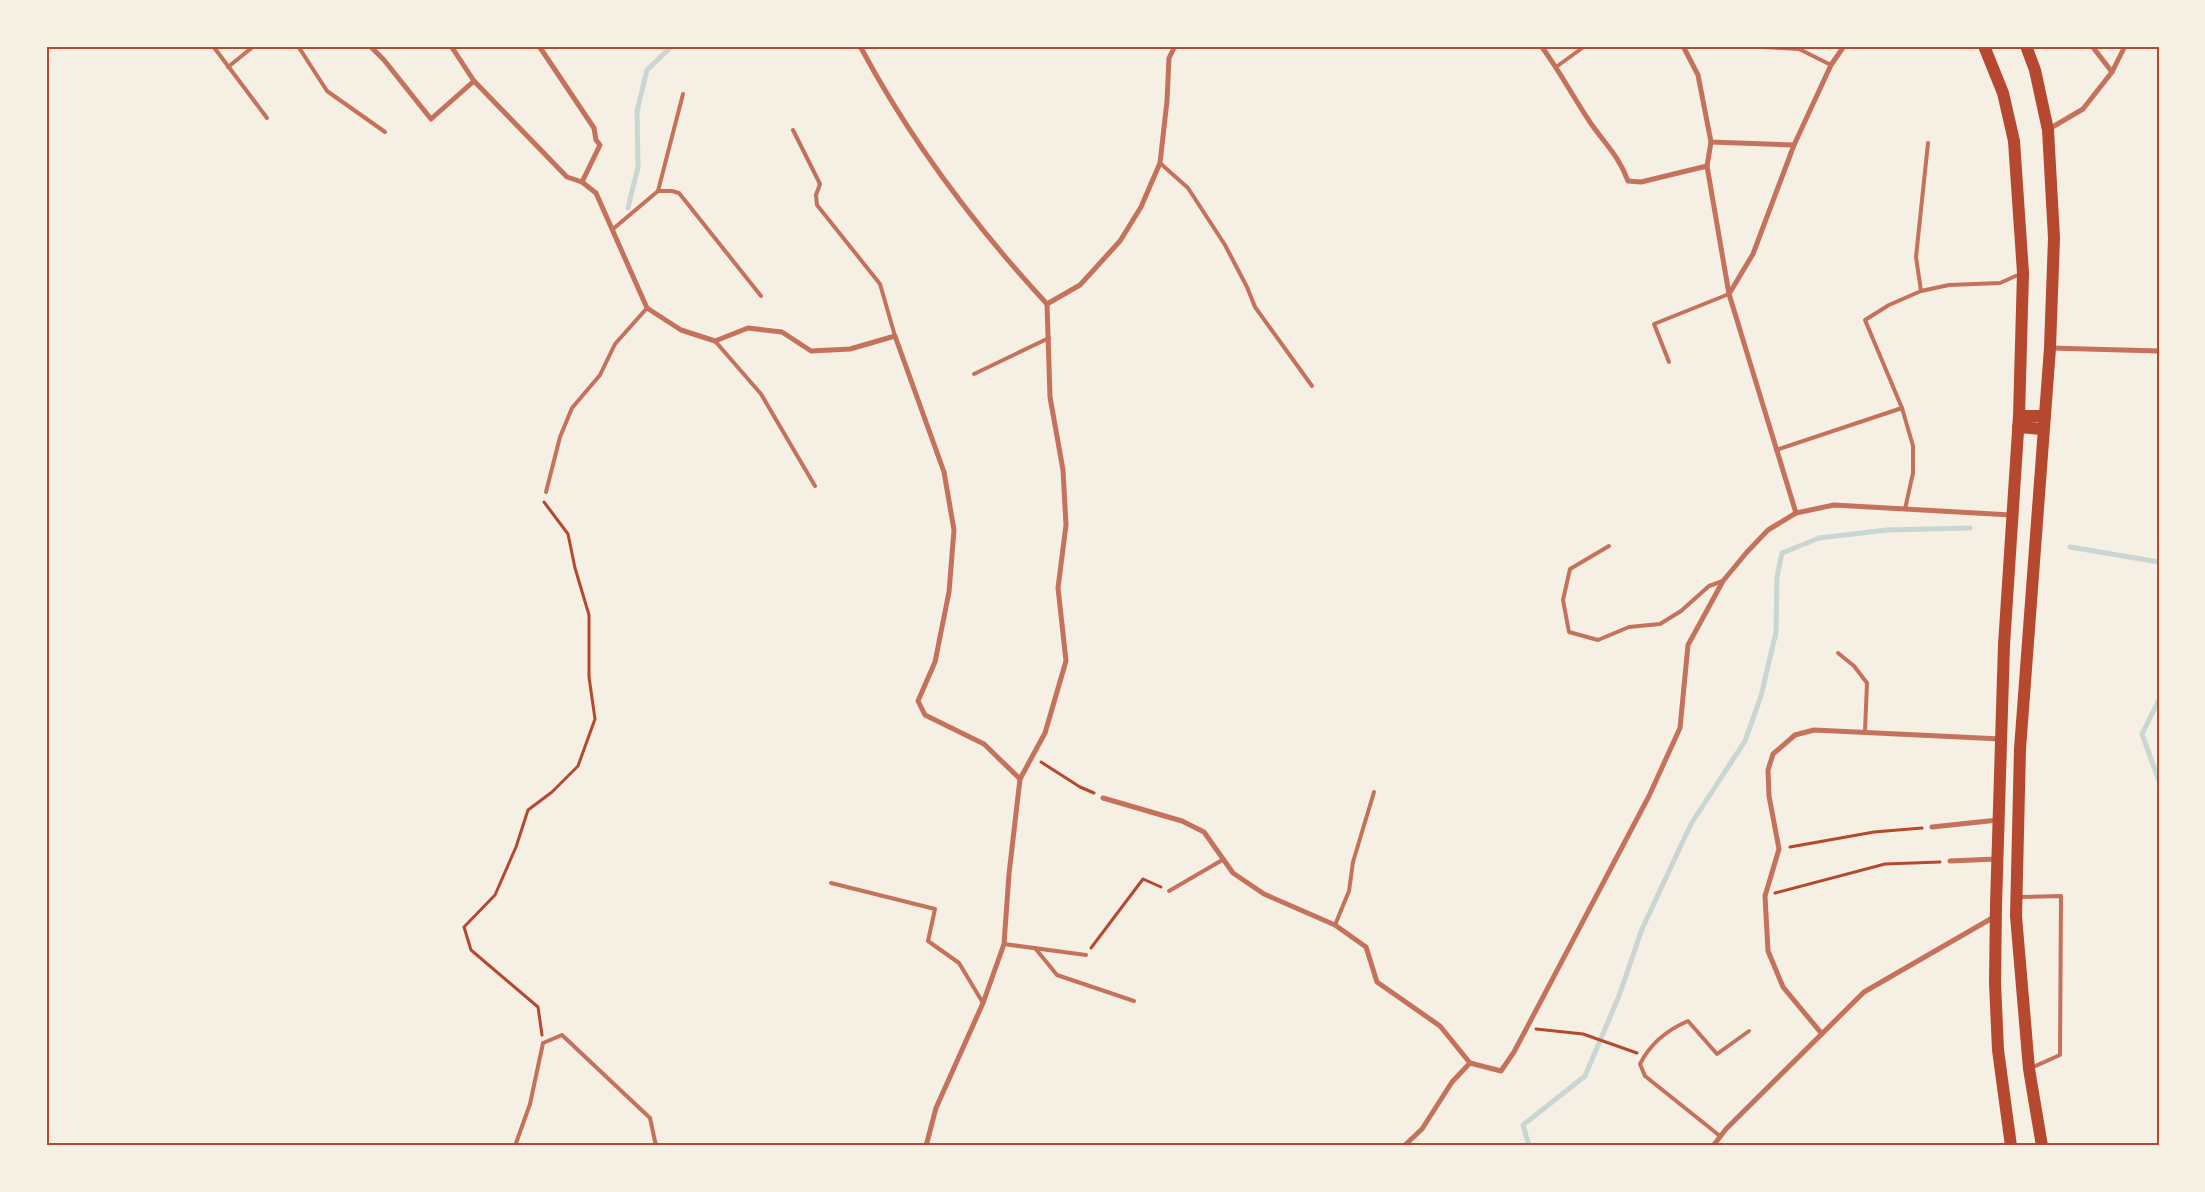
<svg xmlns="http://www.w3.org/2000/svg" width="2205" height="1192" viewBox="0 0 2205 1192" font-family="'DejaVu Sans',sans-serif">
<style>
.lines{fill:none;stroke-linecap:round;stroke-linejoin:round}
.stream{stroke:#c9d6d2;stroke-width:5}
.path{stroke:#b5482f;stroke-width:3}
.service{stroke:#c5725c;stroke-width:4}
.minor{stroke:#c5725c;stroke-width:5}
.primary{stroke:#b5482f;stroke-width:12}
.neatline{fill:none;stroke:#b5482f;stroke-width:2}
</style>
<rect width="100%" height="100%" fill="#f6efe4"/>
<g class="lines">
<g class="stream">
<polyline points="628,208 638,167 637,111 647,70 672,46"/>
<polyline points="2070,547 2159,562"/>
<polyline points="2159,700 2142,734 2159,781"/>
<polyline points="1529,1146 1523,1125 1585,1076 1619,996 1642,929 1691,824 1745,741 1761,696 1776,632 1777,577 1782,553 1819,538 1887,530 1970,528"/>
</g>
<g class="path">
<polyline points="1041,762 1080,787 1094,793"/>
<polyline points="1790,847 1874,832 1922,828"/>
<polyline points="1775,893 1885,864 1940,862"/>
<polyline points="1091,948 1143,879 1161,887"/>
<polyline points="1536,1029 1583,1034 1637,1053"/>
<polyline points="542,1035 538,1007 471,950 464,927 495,895 516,847 528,810 552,792 578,766 595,719 589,677 589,615 575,568 568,534 544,502"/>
</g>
<g class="service">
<polyline points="213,46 267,118"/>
<polyline points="298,46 327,91 385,132"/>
<polyline points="1764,47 1799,49 1831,65"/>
<polyline points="228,67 254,46"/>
<polyline points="1556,67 1585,46"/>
<polyline points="793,130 820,184 816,195 817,205 880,284 895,336"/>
<polyline points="1160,163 1188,188 1225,245 1247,287 1255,307 1312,386"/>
<polyline points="658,191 683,94"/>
<polyline points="613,229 658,191 672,191 679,193 761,296"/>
<polyline points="1921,291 1916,257 1928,143"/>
<polyline points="715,341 761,394 815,486"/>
<polyline points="1669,362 1654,324 1729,294"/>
<polyline points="974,374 1049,338"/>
<polyline points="1902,408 1865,320 1889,305 1921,291 1949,285 2000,283 2020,274"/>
<polyline points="1776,450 1902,408 1913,446 1913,473 1905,509"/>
<polyline points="546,492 560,437 572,408 600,375 615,344 647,308"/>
<polyline points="1609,546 1570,569 1563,600 1569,632 1598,640 1629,627 1660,624 1681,611 1709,586 1723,581"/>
<polyline points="1838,653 1854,666 1867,683 1865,731"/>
<polyline points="831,883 935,909 928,941 959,963 983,1003"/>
<polyline points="1169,891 1224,859"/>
<polyline points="2018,897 2061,896 2060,1055 2031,1068"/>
<polyline points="1335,925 1349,891 1353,862 1374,792"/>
<polyline points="1004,944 1086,955"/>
<polyline points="1035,948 1057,975 1134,1001"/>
<path d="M1720 1136 1645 1076 1640 1064C1650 1044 1667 1030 1688 1021L1717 1054 1749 1031"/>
<polyline points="515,1146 530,1104 543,1043 562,1035 650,1118 656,1146"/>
<polyline points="1907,1146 1917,1146"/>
</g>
<g class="minor">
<polyline points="370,46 384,60 431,119 474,81"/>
<polyline points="451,46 474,81 567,177 582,182 596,193 647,308 681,330 715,341 748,328 782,332 811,351 850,349 895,336 944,472 954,530 949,592 935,662 918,701 925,715 984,744 1020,779"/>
<polyline points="539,46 594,128 596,140 600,145 582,182"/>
<path d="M860 46C910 140 975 226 1047 304L1050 397 1063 470 1066 525 1058 588 1066 661 1045 733 1020 779 1009 874 1004 944 983 1003 936 1108 926 1146"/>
<path d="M1541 46C1560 71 1574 99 1592 125 1607 146 1619 157 1628 181L1641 182 1707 166"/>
<polyline points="1683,46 1698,75 1711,142 1794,145 1831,65 1844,46"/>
<polyline points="2092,46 2112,72"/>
<polyline points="2049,129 2083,109 2112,72 2125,46"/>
<polyline points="1711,142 1707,166 1729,294 1753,254 1794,145"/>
<polyline points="1729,294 1796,513"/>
<polyline points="1047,304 1080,285 1120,241 1141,207 1160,163 1167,101 1169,58 1175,46"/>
<polyline points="2050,348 2159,351"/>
<polyline points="1103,798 1182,821 1204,832 1233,873 1264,894 1335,925 1366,947 1377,982 1440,1026 1470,1063"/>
<polyline points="1932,827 1998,820"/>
<polyline points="1950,861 1996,859"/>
<polyline points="1822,1034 1783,987 1768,951 1765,896 1779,849 1769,796 1768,770 1773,754 1795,735 1814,730 2001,739"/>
<polyline points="1404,1146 1422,1129 1452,1082 1470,1063 1501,1071 1514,1052 1649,796 1680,728 1688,645 1723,581 1747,552 1768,530 1796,513 1834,505 2011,515"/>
<polyline points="1713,1146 1726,1129 1864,992 1994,917"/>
</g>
<g class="primary">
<polyline points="1984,46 2003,93 2014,141 2023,273 2019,416 2004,645 1996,905 1995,983 1998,1050 2011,1146"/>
<polyline points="2026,46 2035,70 2048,130 2054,238 2050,348 2020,749 2016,916 2029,1069 2042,1146"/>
<polyline points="2019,416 2044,416"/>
<polyline points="2018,427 2043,429"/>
</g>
</g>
<rect width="2205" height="1192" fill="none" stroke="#f6efe4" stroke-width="95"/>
<rect x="48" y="48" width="2110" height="1096" class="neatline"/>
</svg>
